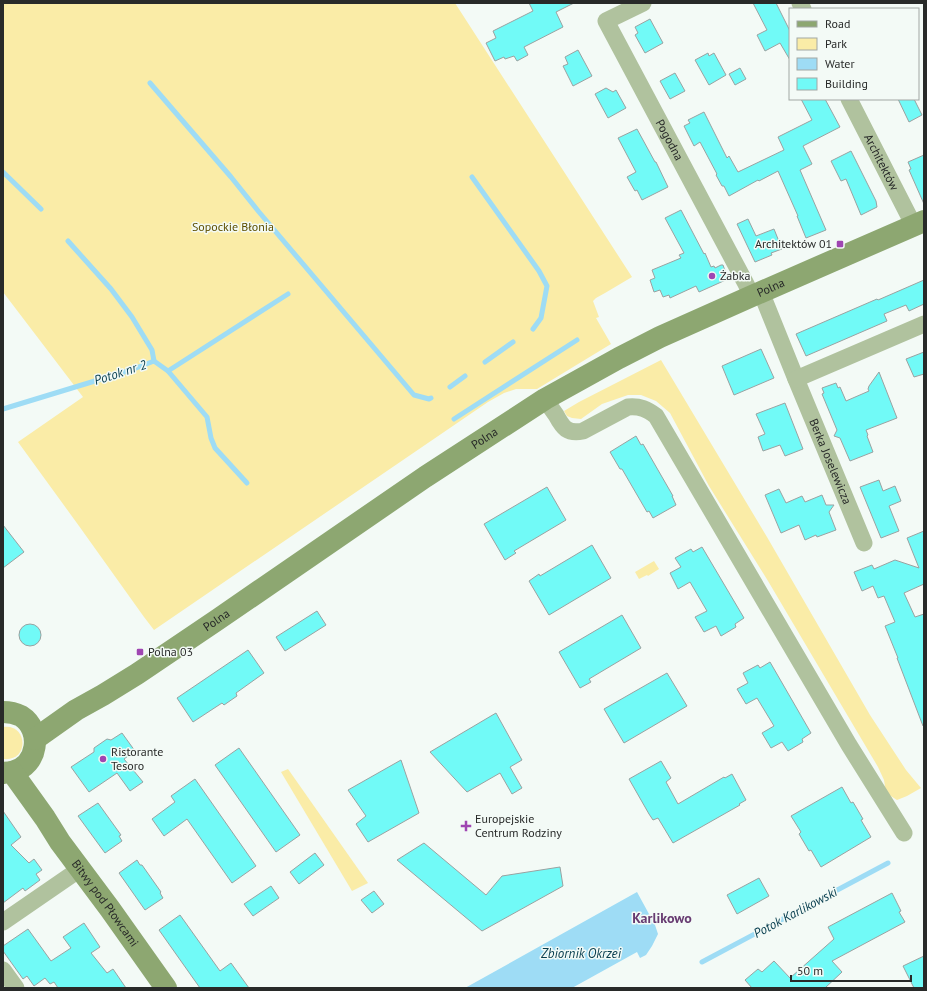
<svg xmlns="http://www.w3.org/2000/svg" width="927" height="991" viewBox="0 0 927 991" font-family="'PT Sans',sans-serif">
<style>
.green{fill:#faeca7}
.water{fill:#9edcf5}
.lines{fill:none;stroke-linecap:round;stroke-linejoin:round}
.stream{stroke:#9edcf5;stroke-width:5}
.building{fill:#71faf7;stroke:#9aa2a1}
.street{stroke:#b0c29e;stroke-width:17}
.secondary{stroke:#8da771;stroke-width:22}
.poi-dot{fill:#9f46b2;stroke:#f3faf6;stroke-width:1.5}
.labels{text-anchor:middle;stroke-width:3;stroke-linejoin:round;paint-order:stroke}
.street-label{font-size:12px;fill:#282a29;stroke:#f3faf6}
.park-label{font-size:12px;fill:#5e5000;stroke:#f3faf6}
.poi-label{font-size:12px;fill:#282a29;stroke:#f3faf6;text-anchor:start}
.water-label{font-size:13px;font-style:italic;fill:#053c4d;stroke:#f3faf6}
.quarter-label{font-size:14px;font-weight:bold;fill:#673b71;stroke:#f3faf6}
</style>
<rect width="100%" height="100%" fill="#f3faf6"/>
<g class="green">
<polygon points="3,3 455,3 632,277 605,293 596,298 593,301 599,317 596,318 611,344 537,389 516,389 504,393 488,402 154,630 144,617 79,526 18,442 83,397 3,292"/>
<polygon points="661,360 767,537 870,715 906,770 921,788 907,796 897,800 886,793 884,780 878,767 768,581 709,486 670,413 656,401 641,395 628,395 602,404 581,419 572,418 567,416 564,411 579,402"/>
<polygon points="654,561 659,569 648,576 647,575 639,579 635,572"/>
<path d="M3 727C28 723 30 762 3 759Z"/>
<polygon points="288,769 368,883 352,891 281,772"/>
</g>
<polygon class="water" points="637,892 655,925 658,934 652,946 646,955 640,958 637,952 572,988 465,988"/>
<g class="lines">
<g class="stream">
<polyline points="150,83 231,177 259,212 414,395 429,399 431,398"/>
<polyline points="3,172 41,209"/>
<polyline points="472,177 539,271 547,286 541,318 533,329"/>
<polyline points="68,241 111,289 132,317 152,350 154,361"/>
<polyline points="485,362 513,342"/>
<polyline points="168,371 207,417 211,438 215,448 247,483"/>
<polyline points="450,387 465,376"/>
<polyline points="3,409 131,370 154,361 168,371 288,294"/>
<polyline points="454,419 577,340"/>
<polyline points="702,962 888,863"/>
</g>
</g>
<g class="building">
<polygon points="529,3 574,3 556,12 563,27 524,47 528,55 517,61 514,56 505,59 504,57 495,61 486,43 496,38 493,31 533,11"/>
<polygon points="753,3 776,3 790,31 790,60 780,43 765,51 757,35 767,30"/>
<polygon points="650,19 663,43 645,53 635,35 638,33 635,27"/>
<polygon points="578,50 592,76 573,86 563,66 568,64 565,57"/>
<polygon points="708,53 709,56 714,53 726,75 709,85 695,60"/>
<polygon points="740,68 746,79 735,85 729,74"/>
<polygon points="675,73 685,91 670,99 660,81"/>
<polygon points="606,88 613,92 616,90 626,108 608,118 595,94"/>
<polygon points="801,99 825,99 840,127 803,146 812,164 800,170 826,230 806,238 797,216 798,216 778,171 759,181 758,180 729,196 724,186 722,186 716,175 717,174 700,142 694,146 684,126 690,123 688,120 704,112 727,158 729,156 738,172 784,150 778,137 812,120"/>
<polygon points="898,99 914,99 922,115 909,122"/>
<polygon points="637,129 655,162 656,162 668,187 642,200 637,190 635,191 627,177 636,172 618,138"/>
<polygon points="851,151 876,201 877,207 861,215 846,179 841,181 831,161"/>
<polygon points="924,155 924,204 909,170 911,169 908,162"/>
<polygon points="681,210 704,254 705,253 711,267 714,266 715,268 721,265 723,265 728,279 699,292 696,286 670,298 669,295 663,297 660,290 654,292 650,280 655,278 652,270 681,258 679,255 684,253 665,218"/>
<polygon points="748,219 756,236 774,229 782,249 771,253 772,255 755,262 737,224"/>
<polygon points="924,280 924,304 909,311 906,305 884,314 887,321 806,356 796,334 877,299 878,300"/>
<polygon points="761,349 774,378 734,395 722,366"/>
<polygon points="924,352 924,374 914,377 906,359"/>
<polygon points="879,372 897,418 866,430 868,435 867,436 873,452 850,461 840,438 834,436 837,430 822,394 824,393 822,388 836,383 838,388 840,387 846,401 869,391 868,389 869,386"/>
<polygon points="785,403 803,449 785,456 780,445 763,451 758,437 765,434 756,414"/>
<polygon points="636,436 641,445 643,444 673,496 672,496 676,505 653,518 649,511 647,512 622,469 620,469 610,452"/>
<polygon points="879,480 883,491 895,486 901,501 889,506 899,531 881,538 860,487"/>
<polygon points="547,487 566,520 514,551 516,553 505,560 484,524"/>
<polygon points="779,489 786,503 802,496 805,502 822,495 826,505 834,505 829,512 836,530 817,537 816,535 805,540 799,525 781,533 765,495"/>
<polygon points="3,525 24,552 3,568"/>
<polygon points="924,531 924,584 904,593 915,617 924,614 924,726 923,726 897,658 898,658 885,626 895,622 884,596 878,598 873,586 862,591 854,572 872,565 874,569 895,560 919,568 907,538"/>
<polygon points="592,545 611,578 549,615 529,581 539,574 540,576"/>
<polygon points="702,547 744,618 735,624 736,627 721,636 716,626 704,632 695,617 707,611 690,582 678,589 670,573 681,567 675,558 691,549 693,552"/>
<polygon points="317,611 326,625 285,651 276,637"/>
<polygon points="622,615 641,648 589,679 591,682 580,688 559,652"/>
<circle cx="30" cy="635" r="11"/>
<polygon points="248,650 264,673 236,693 237,696 224,705 222,703 193,722 177,698"/>
<polygon points="770,662 811,733 802,739 803,742 788,751 782,742 771,748 762,733 774,726 757,698 746,704 737,689 748,683 743,673 758,665 760,668"/>
<polygon points="667,673 687,706 624,743 604,709"/>
<polygon points="496,713 522,760 510,767 522,788 512,794 500,773 467,792 430,752"/>
<polygon points="122,733 135,751 124,759 143,782 130,791 117,773 89,792 71,767 94,752 94,748 107,739 111,740"/>
<polygon points="239,748 300,835 276,852 215,765"/>
<polygon points="401,760 419,813 368,842 356,824 366,816 348,790"/>
<polygon points="661,761 671,778 666,782 678,804 724,777 725,778 732,774 746,800 739,804 740,805 673,843 658,818 653,820 649,814 629,779"/>
<polygon points="195,779 256,866 232,883 187,819 164,836 152,819 175,802 171,796"/>
<polygon points="842,787 851,803 853,802 863,819 861,820 871,837 821,867 811,850 809,851 799,834 801,832 791,816"/>
<polygon points="98,803 121,835 119,836 122,841 105,853 78,816"/>
<polygon points="3,811 21,837 11,845 29,863 34,859 42,870 36,874 40,880 25,891 23,888 3,903"/>
<polygon points="424,843 486,895 502,876 560,867 563,886 482,931 397,860"/>
<polygon points="315,853 324,865 299,884 290,872"/>
<polygon points="137,860 140,865 142,865 161,892 160,893 163,898 145,910 119,873"/>
<polygon points="759,878 769,896 737,914 727,895"/>
<polygon points="271,886 279,898 253,916 244,904"/>
<polygon points="374,891 384,904 372,913 361,900"/>
<polygon points="892,893 901,911 899,912 905,922 832,961 842,972 825,988 752,988 745,980 758,969 762,972 774,961 790,978 834,939 828,927"/>
<polygon points="180,915 220,971 231,963 249,988 200,988 159,930"/>
<polygon points="84,923 100,947 91,953 107,973 113,969 126,988 58,988 54,982 50,984 45,978 34,986 27,976 23,979 3,951 3,946 28,929 51,961 71,948 63,937"/>
<polygon points="924,956 924,988 914,988 903,966"/>
</g>
<g class="lines">
<g class="street">
<path id="s1" d="M643 3 606 21 745 282 752 296"/>
<polyline points="800,3 803,9"/>
<path id="s2" d="M849 99 914 226"/>
<path id="s3" d="M761 292 796 379 864 543"/>
<polyline points="796,379 924,324"/>
<path d="M545 399C548 404 552 409 556 415 563 428 567 434 583 431L628 407C640 406 647 409 656 416L849 745 904 833"/>
<polyline points="3,922 80,869"/>
<polyline points="3,970 16,988"/>
</g>
<g class="secondary">
<path d="M3 712C9 712 15 713 21 716 43 730 38 766 12 772 10 773 6 772 3 773"/>
<path id="s4" d="M35 739 76 710 103 695 137 674 217 620 425 477 545 399 619 358 660 337 752 296 924 221"/>
<path id="s5" d="M12 772 45 818 60 842 110 909 166 988"/>
</g>
</g>
<g class="poi-dot">
<rect x="836" y="240" width="8" height="8" rx="2"/>
<circle cx="712" cy="276" r="4"/>
<rect x="136" y="648" width="8" height="8" rx="2"/>
<circle cx="103" cy="759" r="4"/>
<path d="M464 820h4v4h4v4h-4v4h-4v-4h-4v-4h4z"/>
</g>
<g class="labels">
<g class="street-label">
<text dy="4" stroke="none"><textPath href="#s1" startOffset="176">Pogodna</textPath></text>
<text dy="4" stroke="none"><textPath href="#s2" startOffset="71">Architektów</textPath></text>
<text dy="4" stroke="none"><textPath href="#s4" startOffset="865">Polna</textPath></text>
<text dy="4" stroke="none"><textPath href="#s4" startOffset="541">Polna</textPath></text>
<text dy="4" stroke="none"><textPath href="#s3" startOffset="183">Berka Joselewicza</textPath></text>
<text dy="4" stroke="none"><textPath href="#s4" startOffset="217">Polna</textPath></text>
<text dy="4" stroke="none"><textPath href="#s5" startOffset="161">Bitwy pod Płowcami</textPath></text>
</g>
<g class="park-label">
<text x="233" y="231">Sopockie Błonia</text>
</g>
<g class="poi-label">
<text x="832" y="248" text-anchor="end">Architektów 01</text>
<text x="720" y="280">Żabka</text>
<text x="148" y="656">Polna 03</text>
<text x="111" y="756">Ristorante<tspan x="111" dy="14">Tesoro</tspan></text>
<text x="475" y="823">Europejskie<tspan x="475" dy="14">Centrum Rodziny</tspan></text>
</g>
<g class="water-label">
<text transform="translate(120 372) rotate(-18)" y="5">Potok nr 2</text>
<text transform="translate(795 912) rotate(-28)" y="5">Potok Karlikowski</text>
<text x="581" y="958">Zbiornik Okrzei</text>
</g>
<g class="quarter-label">
<text x="662" y="923">Karlikowo</text>
</g>
</g>
<rect width="927" height="991" fill="none" stroke="#282a29" stroke-width="8"/>
<rect x="789" y="8" width="130" height="92" fill="#f3faf6" stroke="#a2a7a4"/>
<rect x="797" y="21" width="20" height="6" fill="#8da771" stroke="#a2a7a4"/>
<text x="825" y="28" font-size="12" fill="#282a29">Road</text>
<rect x="797" y="38" width="20" height="12" fill="#faeca7" stroke="#a2a7a4"/>
<text x="825" y="48" font-size="12" fill="#282a29">Park</text>
<rect x="797" y="58" width="20" height="12" fill="#9edcf5" stroke="#a2a7a4"/>
<text x="825" y="68" font-size="12" fill="#282a29">Water</text>
<rect x="797" y="78" width="20" height="12" fill="#71faf7" stroke="#a2a7a4"/>
<text x="825" y="88" font-size="12" fill="#282a29">Building</text>
<path d="M791 975v6h120v-6" fill="none" stroke="#282a29" stroke-width="2"/>
<text x="797" y="975" font-size="12" fill="#282a29" stroke="#f3faf6" stroke-width="3" paint-order="stroke">50 m</text>
</svg>
